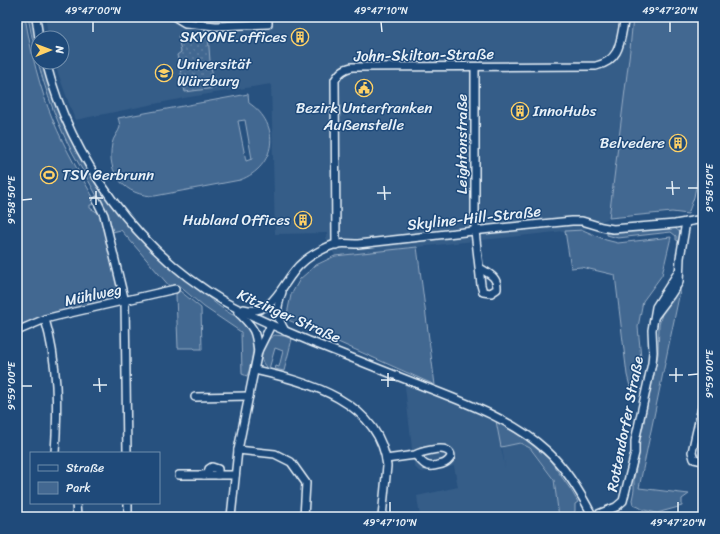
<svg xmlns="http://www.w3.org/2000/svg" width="720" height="534" viewBox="0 0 720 534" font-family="Sriracha,sans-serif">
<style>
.built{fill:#355d88}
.green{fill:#436891;stroke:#96acc4;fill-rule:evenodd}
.garden{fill:url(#garden-dots);stroke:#96acc4}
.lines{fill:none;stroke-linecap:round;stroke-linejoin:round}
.minor-casing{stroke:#e8f1f8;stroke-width:10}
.minor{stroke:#1f4a7a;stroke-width:7}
.ticks{fill:none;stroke:#e8f1f8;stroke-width:1.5}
.labels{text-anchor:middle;stroke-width:3;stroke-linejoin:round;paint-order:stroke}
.poi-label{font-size:15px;fill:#e8f1f8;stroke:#1f4a7a;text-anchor:end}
.street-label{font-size:15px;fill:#e8f1f8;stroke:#1f4a7a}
.neatline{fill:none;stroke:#e8f1f8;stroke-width:1.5}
.ticks-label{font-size:10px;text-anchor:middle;fill:#e8f1f8}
</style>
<defs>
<pattern id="garden-dots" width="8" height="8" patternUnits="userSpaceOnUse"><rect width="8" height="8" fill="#436891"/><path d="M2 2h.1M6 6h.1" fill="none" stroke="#5e7ea1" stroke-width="1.8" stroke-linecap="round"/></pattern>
</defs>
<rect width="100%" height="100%" fill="#27517f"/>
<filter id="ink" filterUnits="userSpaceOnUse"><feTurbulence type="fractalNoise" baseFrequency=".025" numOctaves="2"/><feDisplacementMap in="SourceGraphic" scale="8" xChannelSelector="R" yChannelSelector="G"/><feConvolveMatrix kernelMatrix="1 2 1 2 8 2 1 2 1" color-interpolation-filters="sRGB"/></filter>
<g filter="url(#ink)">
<g class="built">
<polygon points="45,17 633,17 630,50 609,218 583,230 565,231 335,256 326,238 327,233 275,234 271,84 184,98 75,120 54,62 62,62 62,38 49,38"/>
<polygon points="404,378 495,417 505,467 502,447 520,443 529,448 553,480 559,517 420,517 417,496 458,487 454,466 423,472 419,471 414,466"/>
</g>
<g class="green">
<path d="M17 17H25C31 52 39 87 53 120 65 149 81 176 97 204L90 205V208L102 215 123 300 24 326 17 323Z"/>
<path d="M28 17H33L38 45V62H42C61 129 94 196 147 244 158 255 170 264 182 274 198 287 212 303 231 314 238 317 246 321 250 328 256 340 252 365 247 376L242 374 241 332 204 307 178 285 171 288 121 230 112 232C102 199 82 172 67 142 48 102 36 61 28 17Z"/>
<polygon points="633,17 703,17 703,153 694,197 688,214 672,212 609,218 630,50"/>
<path d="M248 94 249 103C282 125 276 167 240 180L155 196C125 196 106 174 112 144 113 137 119 132 120 127 120 125 119 121 118 118ZM245 120 252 159 246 161 238 121Z"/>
<polygon points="672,226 680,232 680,241 676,240 676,236 671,232 618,238 607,235 607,233 616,233"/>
<polygon points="583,230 606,240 618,243 671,237 662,275 643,301 638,327 641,358 633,398 627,375 615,275 581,267 571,268 565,231"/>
<polygon points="417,247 435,385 286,319 291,295 300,279 316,265 335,256"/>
<polygon points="682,282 639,488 689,494 682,499 682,506 657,513 644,510 633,504 632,500 634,490 634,478 639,454 640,440 658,354 659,325 663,310"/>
<polygon points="177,291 180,291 201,308 202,349 195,349 194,348 178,348 176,295"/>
<path d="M275 335 284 336 292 339 284 371 275 369 276 366 279 367 283 351 275 348 269 369C255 361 262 341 275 335Z"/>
<polygon points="496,421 525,439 549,459 571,490 578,502 575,504 575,511 571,517 559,517 554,480 530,448 520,443 501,447"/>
</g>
<polygon class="garden" points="208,34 210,61 215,88 185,92 177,55 181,52 178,36"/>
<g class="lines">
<defs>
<g id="minor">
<polyline points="36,17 39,38"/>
<polyline points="175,17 185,23 216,26 268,24 268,17"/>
<path d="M46 62C71 159 137 251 225 302 252 317 281 329 309 341 343 354 376 368 410 381 455 399 510 417 546 450 566 468 581 493 593 517"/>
<path d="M475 67V231L481 285 483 292 491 293 497 289C498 277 489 274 480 268"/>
<polyline points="97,201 104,215 125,302 127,453"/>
<path d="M336 245 335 80C340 72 343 69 352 67L596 66C622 60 620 39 625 17"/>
<path d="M282 292C276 311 275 313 285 331"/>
<path d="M244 309C275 318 283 278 302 263 309 256 327 246 337 244 343 243 351 244 358 244L491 229 572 221H582L602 227 613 229 675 224 703 219"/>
<polyline points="655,316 670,296 679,282 680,258 686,222"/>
<path d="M45 319C58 363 58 408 55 453"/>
<polyline points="17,331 45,319 57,316 175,289"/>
<polyline points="258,351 271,325"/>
<path d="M255 370C308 382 380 401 387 466L382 517"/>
<polyline points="195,397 249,396"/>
<polyline points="703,403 692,452 694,459 703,461"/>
<polyline points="238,450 275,454 291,462 306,483 304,517"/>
<path d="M386 459 415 455C419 458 422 463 426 465 430 467 435 466 438 465 447 464 457 455 446 450 440 447 421 452 415 455"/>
<polyline points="179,475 235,475"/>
<polyline points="204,475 208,474 209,469 212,467 218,469 218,475"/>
<polyline points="76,503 77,517"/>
<polyline points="128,503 128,517"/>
<path d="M231 517 238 450 258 351C255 328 254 329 238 312"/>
<polyline points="591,517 616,507 623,501 635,453 635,441 652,363 653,352 652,330 656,307 679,271"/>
</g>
</defs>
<use href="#minor" class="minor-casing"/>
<use href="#minor" class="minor"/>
</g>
</g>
<path class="ticks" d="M93 22V32M381 22 382 32M670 22V32M672 181 673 195M384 186 385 200M666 188H680M688 188H698M96 191V205M377 193H391M89 198H103M22 200 32 199M676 368V382M388 373V387M669 375H683M688 375 698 374M99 378 100 392M381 380H395M93 385H107M22 386H32M390 502V512M678 502V512"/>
<defs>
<symbol id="building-ring" viewBox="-11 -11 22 22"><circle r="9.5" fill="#1f4a7a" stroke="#ffd166" stroke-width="1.5"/><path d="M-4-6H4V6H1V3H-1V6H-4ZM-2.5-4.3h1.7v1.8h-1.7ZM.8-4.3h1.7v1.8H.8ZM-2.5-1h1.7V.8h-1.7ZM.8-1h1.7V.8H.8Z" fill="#ffd166"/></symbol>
<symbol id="university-ring" viewBox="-11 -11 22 22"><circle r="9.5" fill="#1f4a7a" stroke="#ffd166" stroke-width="1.5"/><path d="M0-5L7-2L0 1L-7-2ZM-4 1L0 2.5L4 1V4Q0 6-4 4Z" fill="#ffd166"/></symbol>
<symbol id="civic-ring" viewBox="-11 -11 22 22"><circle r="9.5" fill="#1f4a7a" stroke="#ffd166" stroke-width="1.5"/><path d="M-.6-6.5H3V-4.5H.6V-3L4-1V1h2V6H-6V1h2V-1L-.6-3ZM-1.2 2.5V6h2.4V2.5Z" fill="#ffd166"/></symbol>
<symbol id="stadium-ring" viewBox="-11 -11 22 22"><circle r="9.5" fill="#1f4a7a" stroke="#ffd166" stroke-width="1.5"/><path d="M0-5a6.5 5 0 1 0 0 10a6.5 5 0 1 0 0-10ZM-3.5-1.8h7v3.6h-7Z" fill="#ffd166"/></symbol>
</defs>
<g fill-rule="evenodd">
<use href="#building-ring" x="290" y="27" width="20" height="20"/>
<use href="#university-ring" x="154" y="63" width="20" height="20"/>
<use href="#civic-ring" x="354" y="78" width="20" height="20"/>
<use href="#building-ring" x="510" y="101" width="20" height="20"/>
<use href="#building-ring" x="668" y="133" width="20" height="20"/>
<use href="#stadium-ring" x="39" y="165" width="20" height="20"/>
<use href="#building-ring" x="293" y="210" width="20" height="20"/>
</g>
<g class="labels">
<g class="poi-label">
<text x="287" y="42">SKYONE.offices</text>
<text x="177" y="69" text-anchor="start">Universität<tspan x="177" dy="17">Würzburg</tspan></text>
<text x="364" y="113" text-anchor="middle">Bezirk Unterfranken<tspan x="364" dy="17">Außenstelle</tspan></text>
<text x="533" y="116" text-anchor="start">InnoHubs</text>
<text x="665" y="148">Belvedere</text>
<text x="62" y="180" text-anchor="start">TSV Gerbrunn</text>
<text x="290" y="225">Hubland Offices</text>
</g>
<g class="street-label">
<text transform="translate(424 55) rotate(-1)" y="5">John-Skilton-Straße</text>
<text transform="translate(462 144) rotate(-90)" y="5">Leightonstraße</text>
<text transform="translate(474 218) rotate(-6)" y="5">Skyline-Hill-Straße</text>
<text transform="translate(93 295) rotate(-12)" y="5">Mühlweg</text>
<text transform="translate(289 316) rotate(24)" y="5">Kitzinger Straße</text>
<text transform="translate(625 424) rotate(-79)" y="5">Rottendorfer Straße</text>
</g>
</g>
<rect width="720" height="534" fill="none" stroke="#1f4a7a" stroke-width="44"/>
<rect x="30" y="452" width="130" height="52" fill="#1f4a7a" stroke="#6f8dac"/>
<rect x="38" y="465" width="20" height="6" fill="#1f4a7a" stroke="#6f8dac"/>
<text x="66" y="472" font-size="12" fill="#e8f1f8">Straße</text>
<rect x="38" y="482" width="20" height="12" fill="#436891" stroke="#6f8dac"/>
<text x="66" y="492" font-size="12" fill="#e8f1f8">Park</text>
<g transform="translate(50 50) rotate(89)"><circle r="19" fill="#1f4a7a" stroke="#6f8dac"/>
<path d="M0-3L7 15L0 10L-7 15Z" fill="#ffd166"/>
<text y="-6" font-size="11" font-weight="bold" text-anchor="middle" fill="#e8f1f8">N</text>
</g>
<rect x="22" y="22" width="676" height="490" class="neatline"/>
<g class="ticks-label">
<text x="93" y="14">49°47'00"N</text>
<text x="381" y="14">49°47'10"N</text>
<text x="670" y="14">49°47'20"N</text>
<text transform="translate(709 188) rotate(-90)" y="4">9°58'50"E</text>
<text transform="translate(11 200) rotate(-90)" y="4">9°58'50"E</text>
<text transform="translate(709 374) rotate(-90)" y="4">9°59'00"E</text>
<text transform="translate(11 386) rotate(-90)" y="4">9°59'00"E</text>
<text x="390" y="526">49°47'10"N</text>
<text x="678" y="526">49°47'20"N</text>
</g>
</svg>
